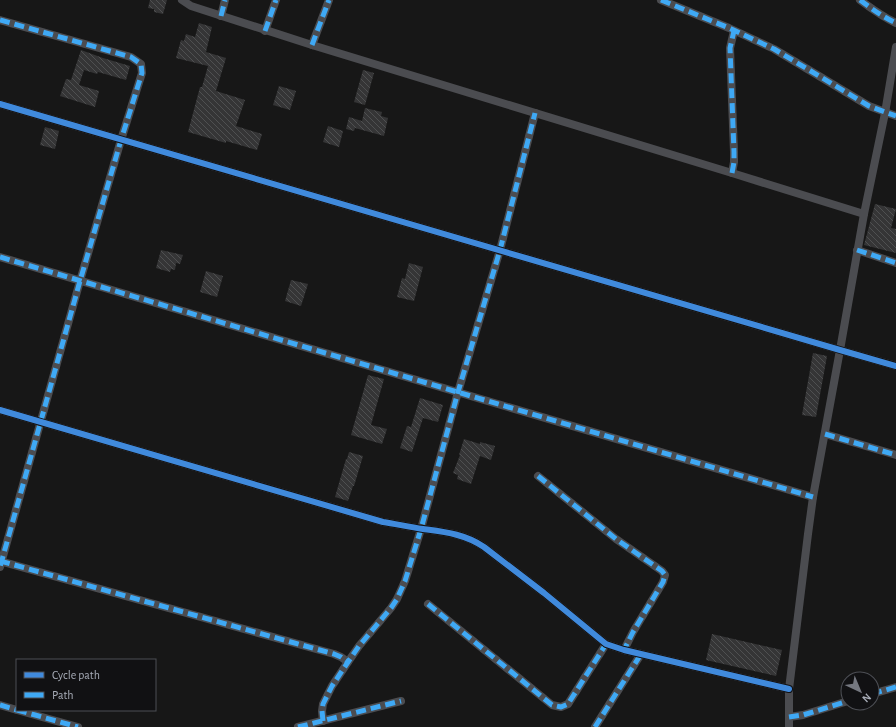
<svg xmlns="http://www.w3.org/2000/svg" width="896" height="727" viewBox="0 0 896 727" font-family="'Alegreya Sans',sans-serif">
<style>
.building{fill:url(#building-back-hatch)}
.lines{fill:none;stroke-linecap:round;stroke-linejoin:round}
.minor{stroke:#4b4c50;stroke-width:8}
.quiet{stroke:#3fa9f5;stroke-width:5;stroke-dasharray:10 5;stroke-linecap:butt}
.cycleway-casing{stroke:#111113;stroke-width:8}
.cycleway{stroke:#408adc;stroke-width:6}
</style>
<defs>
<pattern id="building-back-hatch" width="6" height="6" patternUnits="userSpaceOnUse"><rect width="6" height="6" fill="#353536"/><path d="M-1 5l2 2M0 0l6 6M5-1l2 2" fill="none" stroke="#4f5051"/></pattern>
</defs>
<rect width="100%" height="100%" fill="#171717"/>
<g class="building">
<polygon points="150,0 167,0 163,14 154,12 154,9 148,8"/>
<polygon points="199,23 212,27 206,52 226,58 216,91 245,100 236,126 262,134 257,150 226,141 226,143 188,132 200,87 202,87 208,66 176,58 181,40 184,41 186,34 195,37"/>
<polygon points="81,50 103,58 130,66 126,80 98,72 97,74 84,70 79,85 99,91 95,107 60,96 66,79 71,80"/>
<polygon points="363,70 374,73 365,105 354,102"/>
<polygon points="279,86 296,91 290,110 273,105"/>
<polygon points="365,108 382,112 381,116 388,118 384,136 355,128 354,131 346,129 349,117 362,121"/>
<polygon points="328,126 343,131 339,147 323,142"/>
<polygon points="45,127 59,131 55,149 40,145"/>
<polygon points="875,204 896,209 891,228 896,229 896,253 864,245"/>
<polygon points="161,250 183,255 180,264 176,263 175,270 171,269 170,272 156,268"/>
<polygon points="409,263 423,267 414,301 397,297 402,278 405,279"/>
<polygon points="206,271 223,276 217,297 200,292"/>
<polygon points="291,280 308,284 301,306 285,301"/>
<polygon points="813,353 827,356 816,417 802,415"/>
<polygon points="368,375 384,379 371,425 387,429 382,444 351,435"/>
<polygon points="420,398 443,405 438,422 423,418 412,452 400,448 407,426 411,427"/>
<polygon points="464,439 480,444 480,442 495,446 491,460 480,456 471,484 457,479 458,475 453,473 460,455 459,455"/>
<polygon points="349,452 363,456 354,486 353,486 348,501 335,497 346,459 347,459"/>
<polygon points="712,634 782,650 776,676 706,660"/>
</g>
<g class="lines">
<g class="minor">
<polyline points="182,0 191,6 312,45 732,173 864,214"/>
<polyline points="661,0 729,28 774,49 869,106 896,116"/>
<path d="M860 0C872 9 883 17 896 23"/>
<polyline points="221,16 225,0"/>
<polyline points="0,20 131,57 141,64 142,73 121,140 80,281 0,567"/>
<polyline points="265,31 276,0"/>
<polyline points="312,45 329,0"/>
<polyline points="0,104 840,350 896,366"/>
<polyline points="732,173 734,162 734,152 730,48 734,31"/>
<polyline points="857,250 896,263"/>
<polyline points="0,257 813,497"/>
<path d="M0 410 383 522C396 524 409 527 423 529 445 532 465 534 484 547L544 593 606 644 624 650 789 689"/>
<polyline points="825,434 896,455"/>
<polyline points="538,476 616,539 662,571 665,575 663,582 633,632 624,650"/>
<polyline points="0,561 334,654 341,657 348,662"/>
<polyline points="428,604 552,705 561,707 568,704 606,644"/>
<polyline points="872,694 896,687"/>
<polyline points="0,705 17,710"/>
<polyline points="17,710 78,727"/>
<polyline points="789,717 803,715 848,701"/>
<polyline points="323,721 322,711 323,704 332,686 348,662 359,646 391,608 397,599 405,581 421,529 458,392 500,250 535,113"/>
<polyline points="298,727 401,701"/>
<polyline points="595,727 641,654"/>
<polyline points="789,727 789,689 808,534 813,497 840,350 864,214 885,113 896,47"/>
</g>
<g class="quiet">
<polyline points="661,0 729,28 774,49 869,106 896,116"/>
<path d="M860 0C872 9 883 17 896 23"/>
<polyline points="221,16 225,0"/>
<polyline points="0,20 131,57 141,64 142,73 121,140 80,281 0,567"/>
<polyline points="265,31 276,0"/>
<polyline points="312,45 329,0"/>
<polyline points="732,173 734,162 734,152 730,48 734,31"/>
<polyline points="857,250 896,263"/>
<polyline points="0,257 813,497"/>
<polyline points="825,434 896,455"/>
<polyline points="538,476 616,539 662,571 665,575 663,582 633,632 624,650"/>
<polyline points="0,561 334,654 341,657 348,662"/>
<polyline points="428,604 552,705 561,707 568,704 606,644"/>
<polyline points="872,694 896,687"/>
<polyline points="0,705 17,710"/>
<polyline points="17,710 78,727"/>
<polyline points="789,717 803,715 848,701"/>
<polyline points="323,721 322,711 323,704 332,686 348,662 359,646 391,608 397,599 405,581 421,529 458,392 500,250 535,113"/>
<polyline points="298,727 401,701"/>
<polyline points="595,727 641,654"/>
</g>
<defs>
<g id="cycleway">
<polyline points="0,104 840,350 896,366"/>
<path d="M0 410 383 522C396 524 409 527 423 529 445 532 465 534 484 547L544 593 606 644 624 650 789 689"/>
</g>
</defs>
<use href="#cycleway" class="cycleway-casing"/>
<use href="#cycleway" class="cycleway"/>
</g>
<rect x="16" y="659" width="140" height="52" fill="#111113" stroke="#4d4f55"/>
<rect x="24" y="672" width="20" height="6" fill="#408adc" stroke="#4d4f55"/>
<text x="52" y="679" font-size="12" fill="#a8adb8">Cycle path</text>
<rect x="24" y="692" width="20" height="6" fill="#3fa9f5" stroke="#4d4f55"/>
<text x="52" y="699" font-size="12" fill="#a8adb8">Path</text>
<g transform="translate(860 691) rotate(136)"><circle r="19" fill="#111113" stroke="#4d4f55"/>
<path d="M0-3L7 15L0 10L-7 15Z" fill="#757880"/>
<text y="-6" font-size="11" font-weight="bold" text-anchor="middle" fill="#a8adb8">N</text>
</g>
</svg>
